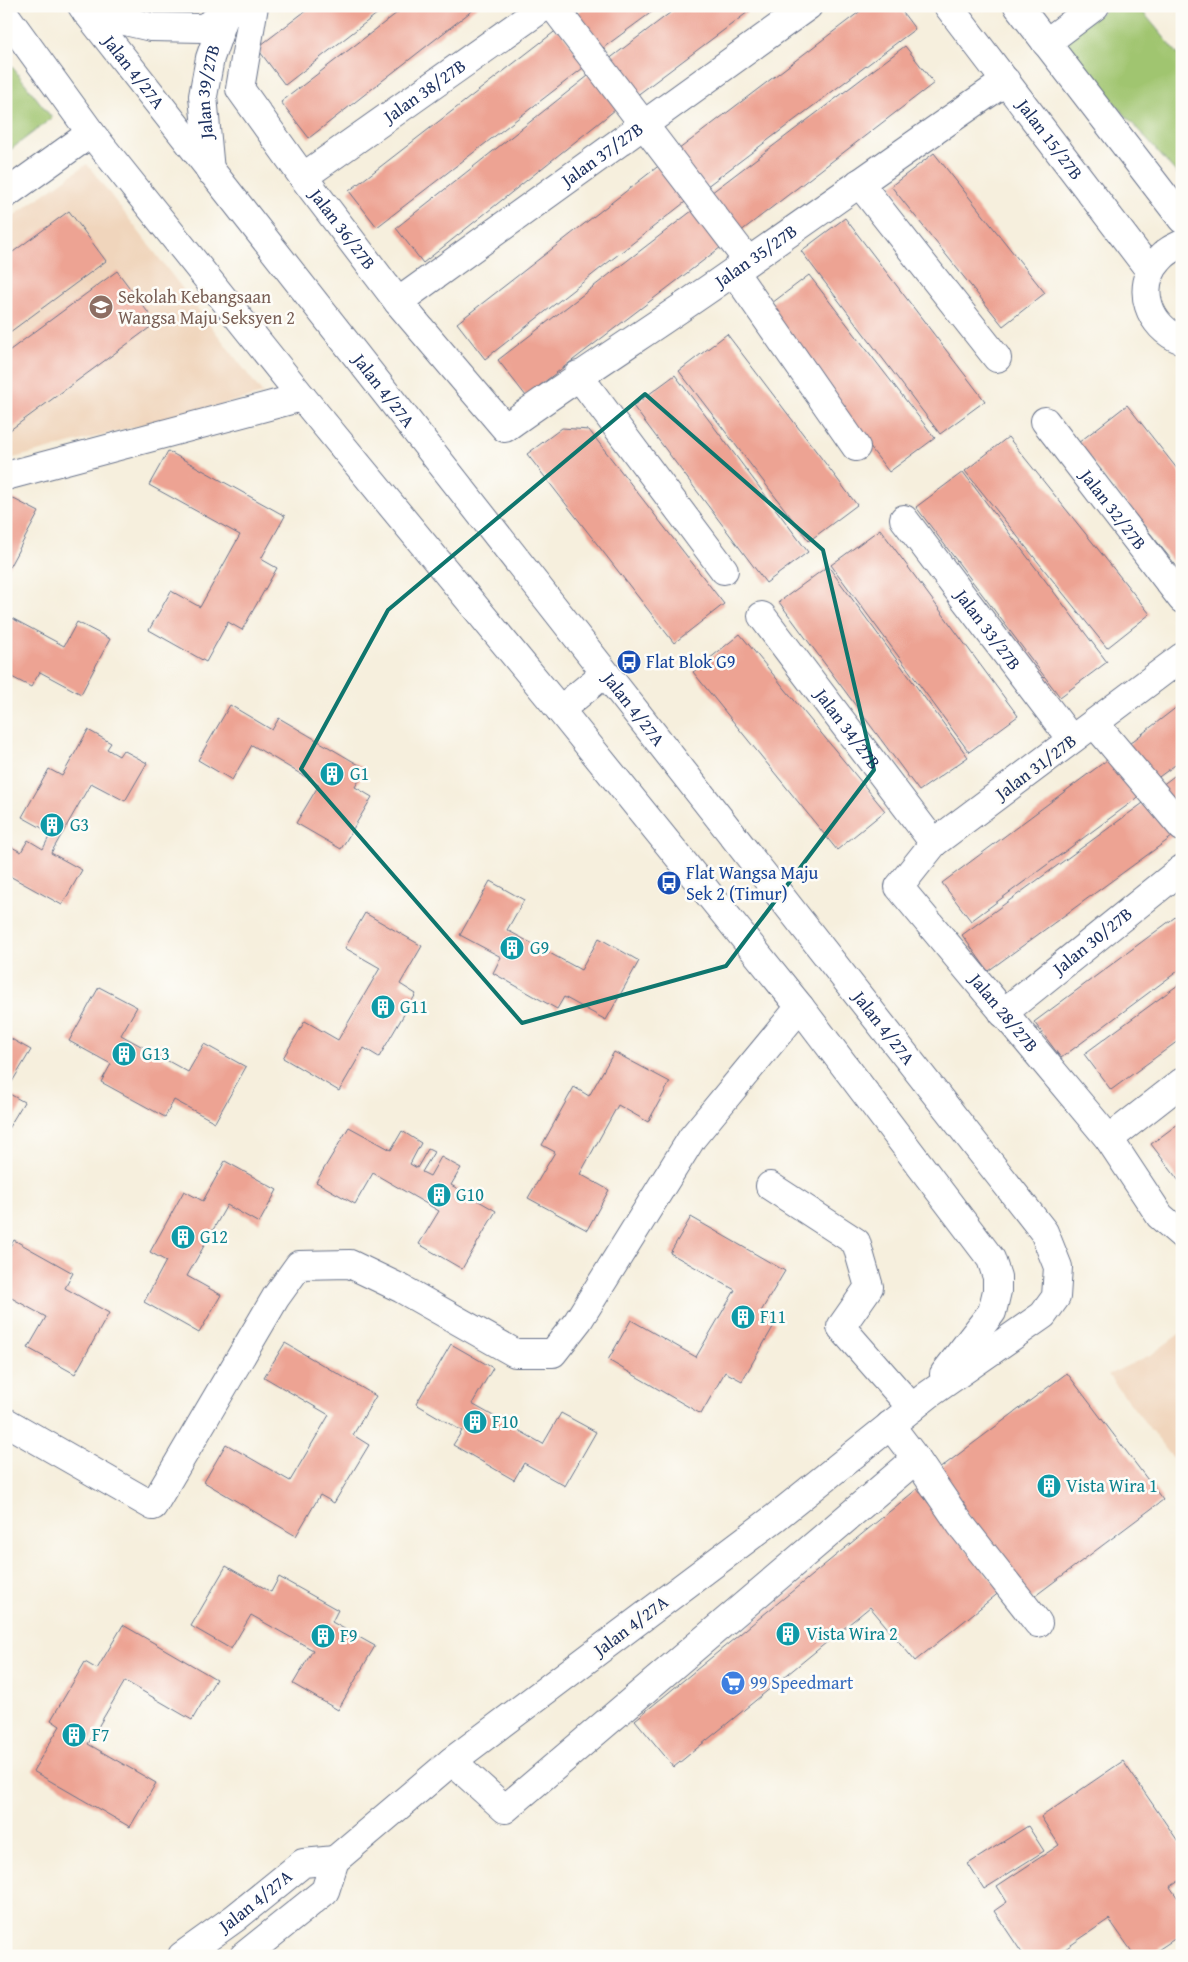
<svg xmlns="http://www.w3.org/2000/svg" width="1188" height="1962" viewBox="0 0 1188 1962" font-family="'Gentium Book Plus',serif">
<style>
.built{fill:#f0d5bc}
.green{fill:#a0c570;stroke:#5e7a67}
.building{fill:#eda393}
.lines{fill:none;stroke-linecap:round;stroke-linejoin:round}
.minor-casing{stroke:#68728a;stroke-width:30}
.minor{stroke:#fff;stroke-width:28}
.marked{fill:none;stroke:#0f766e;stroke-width:4;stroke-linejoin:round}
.labels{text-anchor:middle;stroke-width:5;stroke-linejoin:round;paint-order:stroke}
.street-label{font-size:18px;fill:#1b2f5e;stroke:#fdfcf7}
.education-label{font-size:18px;fill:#785e54;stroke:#fdfcf7;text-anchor:start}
.transit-label{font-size:18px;fill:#164399;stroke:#fdfcf7;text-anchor:start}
.culture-label{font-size:18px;fill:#0d838f;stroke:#fdfcf7;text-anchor:start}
.shop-label{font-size:18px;fill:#366cbe;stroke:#fdfcf7;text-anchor:start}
</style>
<rect width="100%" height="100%" fill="#fdfcf7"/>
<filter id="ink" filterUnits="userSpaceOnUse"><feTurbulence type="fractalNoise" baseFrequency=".02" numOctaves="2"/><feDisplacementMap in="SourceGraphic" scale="10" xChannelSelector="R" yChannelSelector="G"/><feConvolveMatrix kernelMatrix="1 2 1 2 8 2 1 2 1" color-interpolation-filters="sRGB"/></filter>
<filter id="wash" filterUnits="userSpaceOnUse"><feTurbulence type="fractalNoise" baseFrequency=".0096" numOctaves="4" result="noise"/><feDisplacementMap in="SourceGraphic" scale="20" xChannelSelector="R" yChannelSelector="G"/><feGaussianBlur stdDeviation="1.12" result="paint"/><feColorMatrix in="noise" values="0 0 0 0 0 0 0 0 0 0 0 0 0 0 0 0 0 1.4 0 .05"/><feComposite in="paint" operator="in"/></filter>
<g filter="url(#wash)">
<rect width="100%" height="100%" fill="#f6efdd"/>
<g class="built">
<polygon points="87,164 263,394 6,460 6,221"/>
<polygon points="1182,1332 1182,1470 1108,1375 1152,1354"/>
</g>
<g class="green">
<polygon points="1111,6 1138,6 1182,59 1182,179 1060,42"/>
<polygon points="6,59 52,118 6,153"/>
</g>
<g id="blocks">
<g class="building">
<polygon points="312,6 387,6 285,85 257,48"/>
<polygon points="406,6 478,6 309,138 281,102"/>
<polygon points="586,6 660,6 596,53 570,18"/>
<polygon points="679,6 756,6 632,99 604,63"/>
<polygon points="867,6 898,6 915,29 702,190 674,153"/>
<polygon points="558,29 587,65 377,227 349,191"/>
<polygon points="905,46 934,83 736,235 707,196"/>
<polygon points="593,72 620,106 423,263 396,228"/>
<polygon points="934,153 1045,293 1003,326 891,186"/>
<polygon points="661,164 689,199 485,359 457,323"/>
<polygon points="697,207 725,244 526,396 498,360"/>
<polygon points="69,211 106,261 6,335 6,257"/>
<polygon points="845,218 985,401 940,434 801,251"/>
<polygon points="117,271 156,323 6,433 6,353"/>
<polygon points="809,275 935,438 889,472 764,309"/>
<polygon points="727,334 857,505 809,541 679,371"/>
<polygon points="675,375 808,552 766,583 633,406"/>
<polygon points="1127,405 1182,475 1182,573 1078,443"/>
<polygon points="562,428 589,430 724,604 674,643 527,454"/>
<polygon points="1008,437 1150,614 1107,648 965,471"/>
<polygon points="168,451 285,516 261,559 277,568 242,630 228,622 206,662 149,630 171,591 200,607 240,535 149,485"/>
<polygon points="963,472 1107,662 1060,697 916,507"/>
<polygon points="6,495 39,512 6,573"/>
<polygon points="880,529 1018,716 969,752 831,565"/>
<polygon points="828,566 968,757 919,791 779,602"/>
<polygon points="6,615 64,646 77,622 110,639 81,694 40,672 31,687 6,674"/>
<polygon points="740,634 885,811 837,850 693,672"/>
<polygon points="1182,703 1182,760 1152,782 1125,747"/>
<polygon points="230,705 272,730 279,718 366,769 355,787 372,797 341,849 296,823 319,785 252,745 232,780 198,760"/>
<polygon points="88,730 111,743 107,749 119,756 123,750 147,763 125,801 91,783 51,853 82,870 62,905 6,874 8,867 6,866 6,844 21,852 28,840 43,849 51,833 22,817 49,769 62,776"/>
<polygon points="1115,754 1144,793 971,921 942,883"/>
<polygon points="1182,770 1182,820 1157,789"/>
<polygon points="1150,798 1176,834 988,971 962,935"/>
<polygon points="490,881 524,900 507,930 581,970 599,938 639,961 606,1020 564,997 557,1009 493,973 501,957 460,935"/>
<polygon points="1182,912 1182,968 1061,1058 1034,1022"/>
<polygon points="365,913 422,946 400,984 416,994 379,1057 364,1048 339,1091 283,1058 305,1021 338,1040 380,968 345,948"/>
<polygon points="1182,982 1182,1038 1111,1090 1084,1054"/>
<polygon points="99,987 137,1007 121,1035 188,1072 204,1044 246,1067 215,1122 174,1100 165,1117 101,1082 111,1064 69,1041"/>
<polygon points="6,1036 31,1050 6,1092"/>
<polygon points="614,1052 670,1082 648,1122 618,1105 580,1174 609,1190 587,1230 528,1198 555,1152 542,1145 574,1087 589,1096"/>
<polygon points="6,1092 24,1102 6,1132"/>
<polygon points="1182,1121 1182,1179 1179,1181 1151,1144"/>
<polygon points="349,1127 391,1150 402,1131 421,1143 410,1164 417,1168 428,1149 434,1152 422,1172 430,1176 441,1157 461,1168 451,1185 496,1211 462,1269 419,1244 439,1211 373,1173 355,1204 316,1182"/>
<polygon points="225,1161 277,1190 259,1223 227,1205 187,1276 221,1295 199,1333 144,1302 166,1261 150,1252 184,1191 203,1201"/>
<polygon points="691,1217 785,1271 760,1313 776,1322 742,1381 725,1372 701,1414 608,1360 631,1320 696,1357 735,1290 670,1253"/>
<polygon points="14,1240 73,1273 65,1288 109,1313 75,1374 28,1348 46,1317 6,1295 6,1253"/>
<polygon points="285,1343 376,1396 353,1435 369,1445 334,1503 320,1495 296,1536 204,1482 226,1444 290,1481 329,1415 264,1377"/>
<polygon points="451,1344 493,1368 472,1404 543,1444 561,1413 596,1432 565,1486 524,1463 514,1480 453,1445 462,1431 416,1404"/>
<polygon points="1067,1373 1163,1500 1031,1599 935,1472"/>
<polygon points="917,1489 1001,1591 915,1661 870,1607 674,1767 635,1720"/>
<polygon points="226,1566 271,1592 279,1577 338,1610 332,1622 375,1646 338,1710 293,1684 313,1650 251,1615 231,1649 191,1626"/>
<polygon points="123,1625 216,1679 192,1720 125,1681 88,1744 156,1783 130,1827 33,1771 60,1726 51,1720 85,1662 97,1669"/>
<polygon points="1123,1761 1182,1847 1182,1879 1170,1887 1182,1904 1182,1934 1149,1956 1135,1956 1109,1919 1055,1956 1024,1956 994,1911 1007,1902 997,1886 1059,1845 1041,1817"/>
<polygon points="1028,1826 1044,1851 984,1889 968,1864"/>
</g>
</g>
</g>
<g filter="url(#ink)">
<use href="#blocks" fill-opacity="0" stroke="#68728a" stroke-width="1"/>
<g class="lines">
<defs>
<g id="minor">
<path id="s1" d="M82 6 1044 1232 1058 1267 1056 1297 1043 1315 928 1395 776 1517 452 1761 335 1860 325 1891 244 1956"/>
<path id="s2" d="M254 6 240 89 303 177 398 302 505 428C580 374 658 325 733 272 824 209 914 144 1006 81"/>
<polyline points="553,6 748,261"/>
<path id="s3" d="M948 6 1151 272"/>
<polyline points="1018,6 1182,219"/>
<polyline points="86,12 151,27 203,28 233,10"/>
<polyline points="6,16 91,133 302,397 560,710 800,1007 991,1259 997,1277 997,1291 992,1312 944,1374"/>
<polyline points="1046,43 1095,6"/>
<path id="s4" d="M210 171 203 96 210 58 225 15"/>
<path id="s5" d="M303 177 545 6"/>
<polyline points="859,183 997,358"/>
<polyline points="6,194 91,133"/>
<path d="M1182 244C1173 248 1165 252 1159 260 1134 287 1149 328 1182 340"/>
<polyline points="734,272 856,447"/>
<path id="s6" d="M398 302 808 6"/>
<polyline points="578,375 724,570"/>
<path id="s7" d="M1045 421 1182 599"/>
<polyline points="6,476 302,397"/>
<path id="s8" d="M904 519 1071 739"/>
<path id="s9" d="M762 616 934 843"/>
<path id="s10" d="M1182 657 934 843 899 887 1109 1139 1160 1216 1182 1235"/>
<polyline points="560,710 604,674"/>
<polyline points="1095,724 1182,827"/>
<path id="s11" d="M1003 1013 1182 869"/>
<polyline points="1109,1139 1182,1082"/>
<polyline points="770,1186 856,1242 869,1287 841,1327 912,1408"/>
<polyline points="6,1422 153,1506 276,1297 299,1265 350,1264 402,1289 515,1353 553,1353 578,1321 692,1138 800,1007"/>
<polyline points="890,1425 916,1459 961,1525 1038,1623"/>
<polyline points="452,1761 505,1809 916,1459"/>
<path id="s12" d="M182 1956 235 1918 303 1863 335 1860"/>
</g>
</defs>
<use href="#minor" class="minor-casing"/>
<use href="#minor" class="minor"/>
</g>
</g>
<path class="marked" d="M645 394 823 550 874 770 726 966 522 1023 301 769 388 610Z"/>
<defs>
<symbol id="school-disc" viewBox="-11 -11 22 22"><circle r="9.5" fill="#8d6e63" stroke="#fdfcf7"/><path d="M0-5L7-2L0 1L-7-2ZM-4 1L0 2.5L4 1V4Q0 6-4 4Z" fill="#fff"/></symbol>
<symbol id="bus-disc" viewBox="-11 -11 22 22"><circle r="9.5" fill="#1a4fb4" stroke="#fdfcf7"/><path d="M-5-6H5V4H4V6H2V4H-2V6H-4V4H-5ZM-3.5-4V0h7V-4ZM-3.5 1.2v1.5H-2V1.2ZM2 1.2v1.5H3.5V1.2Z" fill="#fff"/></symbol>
<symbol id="building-disc" viewBox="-11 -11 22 22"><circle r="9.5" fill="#0f9aa8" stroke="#fdfcf7"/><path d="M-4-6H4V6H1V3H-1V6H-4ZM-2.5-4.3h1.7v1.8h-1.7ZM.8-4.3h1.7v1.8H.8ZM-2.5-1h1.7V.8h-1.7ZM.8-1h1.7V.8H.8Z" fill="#fff"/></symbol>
<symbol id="supermarket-disc" viewBox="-11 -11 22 22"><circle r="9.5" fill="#3f7fe0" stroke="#fdfcf7"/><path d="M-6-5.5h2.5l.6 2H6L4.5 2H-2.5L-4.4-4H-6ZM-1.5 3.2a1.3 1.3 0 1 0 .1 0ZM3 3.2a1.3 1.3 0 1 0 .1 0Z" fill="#fff"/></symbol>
</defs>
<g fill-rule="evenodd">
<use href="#school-disc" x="87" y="293" width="28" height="28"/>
<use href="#bus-disc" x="615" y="648" width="28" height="28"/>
<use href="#building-disc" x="318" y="760" width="28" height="28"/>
<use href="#building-disc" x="38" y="811" width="28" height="28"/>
<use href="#bus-disc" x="655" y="869" width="28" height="28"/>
<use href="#building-disc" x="498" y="934" width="28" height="28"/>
<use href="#building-disc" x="369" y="993" width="28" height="28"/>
<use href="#building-disc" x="110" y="1040" width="28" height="28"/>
<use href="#building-disc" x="425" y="1181" width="28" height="28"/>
<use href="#building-disc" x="169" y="1223" width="28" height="28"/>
<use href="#building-disc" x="729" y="1303" width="28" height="28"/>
<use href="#building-disc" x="461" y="1408" width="28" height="28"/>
<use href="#building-disc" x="1035" y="1472" width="28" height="28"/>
<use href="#building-disc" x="774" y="1620" width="28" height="28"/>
<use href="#building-disc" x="309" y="1622" width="28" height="28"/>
<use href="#supermarket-disc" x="719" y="1669" width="28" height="28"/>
<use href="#building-disc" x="60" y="1721" width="28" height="28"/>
</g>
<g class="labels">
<g class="street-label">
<text dy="6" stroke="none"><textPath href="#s1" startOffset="84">Jalan 4/27A</textPath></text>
<text dy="6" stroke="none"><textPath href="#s4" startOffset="80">Jalan 39/27B</textPath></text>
<text dy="6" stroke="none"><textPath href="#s5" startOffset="149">Jalan 38/27B</textPath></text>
<text dy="6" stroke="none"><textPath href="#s3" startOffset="168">Jalan 15/27B</textPath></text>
<text dy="6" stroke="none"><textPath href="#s6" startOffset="252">Jalan 37/27B</textPath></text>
<text dy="6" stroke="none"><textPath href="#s2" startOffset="258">Jalan 36/27B</textPath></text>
<text dy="6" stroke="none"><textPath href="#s2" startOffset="819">Jalan 35/27B</textPath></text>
<text dy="6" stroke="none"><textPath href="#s1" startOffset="489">Jalan 4/27A</textPath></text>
<text dy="6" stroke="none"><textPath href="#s7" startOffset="112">Jalan 32/27B</textPath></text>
<text dy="6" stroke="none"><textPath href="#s8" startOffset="139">Jalan 33/27B</textPath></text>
<text dy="6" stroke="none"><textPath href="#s1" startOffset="894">Jalan 4/27A</textPath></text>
<text dy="6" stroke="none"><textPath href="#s9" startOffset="142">Jalan 34/27B</textPath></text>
<text transform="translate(1036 767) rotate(-37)" y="6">Jalan 31/27B</text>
<text dy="6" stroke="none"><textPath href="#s11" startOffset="115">Jalan 30/27B</textPath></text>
<text dy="6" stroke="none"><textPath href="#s10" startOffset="530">Jalan 28/27B</textPath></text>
<text dy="6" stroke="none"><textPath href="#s1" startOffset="1299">Jalan 4/27A</textPath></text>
<text transform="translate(631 1626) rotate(-37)" y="6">Jalan 4/27A</text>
<text dy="6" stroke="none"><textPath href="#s12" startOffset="92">Jalan 4/27A</textPath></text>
</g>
<g class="education-label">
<text x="118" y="303">Sekolah Kebangsaan<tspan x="118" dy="21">Wangsa Maju Seksyen 2</tspan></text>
</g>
<g class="transit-label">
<text x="646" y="668">Flat Blok G9</text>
<text x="686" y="879">Flat Wangsa Maju<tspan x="686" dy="21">Sek 2 (Timur)</tspan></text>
</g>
<g class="culture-label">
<text x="350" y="780">G1</text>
<text x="70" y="831">G3</text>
<text x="530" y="954">G9</text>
<text x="400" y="1013">G11</text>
<text x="142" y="1060">G13</text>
<text x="456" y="1201">G10</text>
<text x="200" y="1243">G12</text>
<text x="760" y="1323">F11</text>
<text x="492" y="1428">F10</text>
<text x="1066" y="1492">Vista Wira 1</text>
<text x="806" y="1640">Vista Wira 2</text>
<text x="340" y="1642">F9</text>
<text x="92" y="1741">F7</text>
</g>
<g class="shop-label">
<text x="750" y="1689">99 Speedmart</text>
</g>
</g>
<rect width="1188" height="1962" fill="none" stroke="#fdfcf7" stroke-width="25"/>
</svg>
